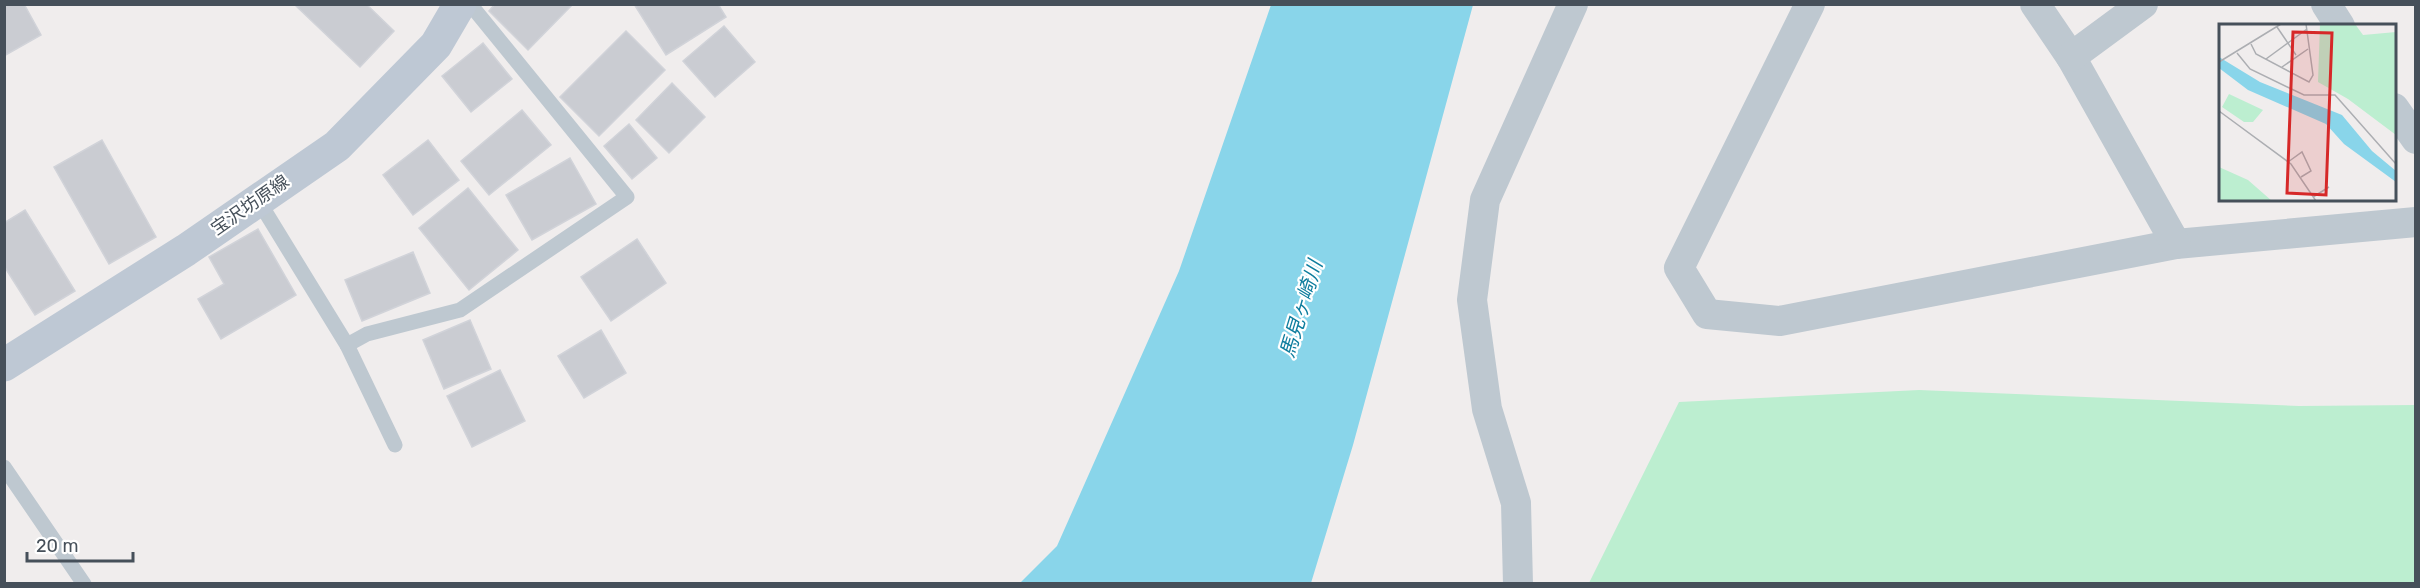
<svg xmlns="http://www.w3.org/2000/svg" width="2420" height="588" viewBox="0 0 2420 588" font-family="Rubik,'Noto Sans JP',sans-serif">
<style>
.green{fill:#bceed0}
.water{fill:#89d5ea}
.building{fill:#caccd2;stroke:#d1d3d9;stroke-width:1.5}
.lines{fill:none;stroke-linecap:round;stroke-linejoin:round}
.lane{stroke:#bec8d0;stroke-width:15}
.street{stroke:#bec8d0;stroke-width:30}
.secondary{stroke:#bec8d4;stroke-width:33}
.labels{text-anchor:middle;stroke-width:4.5;stroke-linejoin:round;paint-order:stroke}
.street-label{font-size:18px;fill:#46505a;stroke:#fff}
.water-label{font-size:20px;font-style:italic;fill:#0e7d9e;stroke:#fff}
.inset-road{fill:none;stroke:#acaeb2;stroke-width:1.5}
.view{fill:#d62828;fill-opacity:0.15;stroke:#d62828;stroke-width:3}
.inset-edge{fill:none;stroke:#46505a;stroke-width:3}
</style>
<rect width="100%" height="100%" fill="#f0eded"/>
<polygon class="green" points="1919,390 2299,406 2415,405 2415,583 1589,583 1679,402"/>
<polygon class="water" points="1271,5 1473,5 1353,445 1311,583 1020,583 1057,546 1179,271"/>
<g class="building">
<polygon points="4,4 24,4 41,35 4,56"/>
<polygon points="294,4 366,4 394,31 360,67"/>
<polygon points="495,4 573,4 528,50 489,11"/>
<polygon points="634,4 718,4 726,17 666,55"/>
<polygon points="724,26 755,62 715,97 683,61"/>
<polygon points="626,31 665,70 599,136 560,97"/>
<polygon points="483,43 512,79 471,112 442,76"/>
<polygon points="672,83 705,117 669,153 636,120"/>
<polygon points="522,110 551,145 489,195 461,161"/>
<polygon points="629,124 657,158 632,179 604,146"/>
<polygon points="102,140 156,237 109,264 54,167"/>
<polygon points="428,140 459,180 413,215 383,175"/>
<polygon points="570,158 596,204 532,240 506,195"/>
<polygon points="468,188 518,250 469,290 419,228"/>
<polygon points="25,210 75,291 35,315 4,266 4,223"/>
<polygon points="258,229 296,295 221,339 198,299 224,284 209,257"/>
<polygon points="637,239 666,283 611,321 581,277"/>
<polygon points="413,252 430,293 362,321 345,280"/>
<polygon points="470,320 491,369 444,389 423,340"/>
<polygon points="601,330 626,373 584,398 558,356"/>
<polygon points="500,370 525,421 472,447 447,396"/>
</g>
<g class="lines">
<g class="lane">
<polyline points="258,200 347,345 367,334 460,310 627,197 470,4"/>
<polyline points="347,345 395,445"/>
<polyline points="4,467 84,584"/>
</g>
<g class="street">
<polyline points="1810,4 1679,268 1707,314 1780,321 2176,244 2416,222"/>
<polyline points="2035,4 2071,57 2176,244"/>
<polyline points="2326,4 2340,26"/>
<polyline points="2071,57 2143,4"/>
<polyline points="2394,108 2416,139"/>
<polyline points="1518,584 1516,503 1487,409 1472,300 1485,200 1573,4"/>
</g>
<polyline class="secondary" points="4,365 186,250 337,146 436,45 460,4"/>
</g>
<g class="labels">
<g class="street-label">
<text transform="translate(250 205) rotate(-35)" y="6">宝沢坊原線</text>
</g>
<g class="water-label">
<text transform="translate(1301 309) rotate(-73)" y="7">馬見ヶ崎川</text>
</g>
</g>
<g transform="translate(2219 24)">
<rect width="177" height="177" fill="#f0eded"/>
<path d="M101 0H136L144 11 177 8V111L129 75 99 58ZM10 70 44 86 34 98H25L3 83ZM0 143 29 156 53 177H0Z" fill="#bceed0"/>
<path d="M0 33 41 58 123 91 153 127 177 147V158L125 120 107 100 29 66 0 44Z" fill="#89d5ea"/>
<path class="inset-road" d="M58 3 77 31M32 20 37 30 90 58 94 51 87 0M18 29 31 45 85 71H116L177 140M47 35 88 5M0 38 62 0M63 43 89 25M0 87 72 140 97 177M69 138 83 128 92 147 82 153M94 173 110 163"/>
<path class="view" d="M74 8 113 9 107 171 68 169Z"/>
<rect width="177" height="177" class="inset-edge"/>
</g>
<rect width="2420" height="588" fill="none" stroke="#46505a" stroke-width="12"/>
<path d="M27 552v9h106v-9" fill="none" stroke="#46505a" stroke-width="3"/>
<text x="36" y="552" font-size="18" fill="#46505a" stroke="#ffffff" stroke-width="4.5" paint-order="stroke">20 m</text>
</svg>
